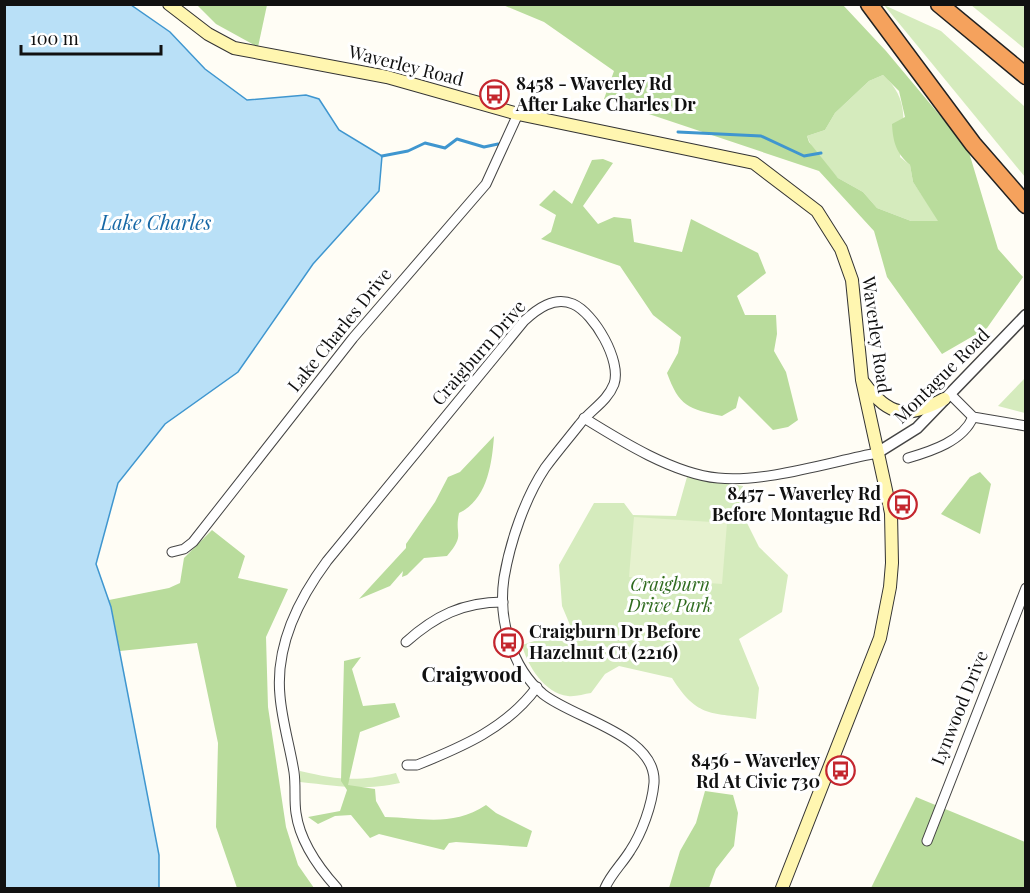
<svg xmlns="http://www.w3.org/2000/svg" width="1030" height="893" viewBox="0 0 1030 893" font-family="'Playfair Display',serif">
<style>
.green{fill:#d5ebbd}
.forest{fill:#b9dc9c;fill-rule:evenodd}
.pitch{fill:#e6f2cf}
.water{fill:#b9e0f7;stroke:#3f96cf;stroke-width:1.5}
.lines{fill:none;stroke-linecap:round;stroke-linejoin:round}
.stream{stroke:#3f96cf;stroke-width:3}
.minor-casing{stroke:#444;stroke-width:11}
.tertiary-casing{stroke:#444;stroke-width:13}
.secondary-casing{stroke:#333;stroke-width:14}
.motorway-casing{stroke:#222;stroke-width:19}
.minor{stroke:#fff;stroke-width:9}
.tertiary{stroke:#fff;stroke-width:10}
.secondary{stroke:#fff6b0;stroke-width:12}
.motorway{stroke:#f5a25d;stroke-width:16}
.labels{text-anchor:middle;stroke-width:6;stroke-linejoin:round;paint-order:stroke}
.street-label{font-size:18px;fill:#111;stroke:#fff}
.poi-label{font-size:18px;font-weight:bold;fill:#111;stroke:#fff;text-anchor:start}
.park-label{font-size:18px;font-style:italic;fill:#2f6b1f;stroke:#fff}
.water-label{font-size:20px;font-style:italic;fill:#1768a6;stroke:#fff}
.neighbourhood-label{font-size:20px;font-weight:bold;fill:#111;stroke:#fff}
</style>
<rect width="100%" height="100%" fill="#fffdf5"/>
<g class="green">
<polygon points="884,5 941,31 1025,107 1025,177"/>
<polygon points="971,5 1025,5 1025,49"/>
<path d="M883 75C910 99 904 124 900 157L910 165 913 182 939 221H911L877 208 863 192 838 178 813 150 807 136 825 130 835 113 869 81Z"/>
<polygon points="1025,378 1025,413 998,406"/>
<path d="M687 477 743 486V515L759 547 788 575 782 612 739 639 759 688 756 719C711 712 698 719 672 678L619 666 605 674 591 693C584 694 575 697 568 696 545 694 527 665 522 645L553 635 570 625 562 606 559 565 594 503H624L633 515 676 516Z"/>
<path d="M300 771C339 780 356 782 396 773L400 783C362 791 338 786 300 782Z"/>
</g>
<g class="forest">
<polygon points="197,5 267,5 258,47 216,24"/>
<path d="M503 5H843L886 51 968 149 998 249 1023 277 987 328 942 354 887 277 874 231 819 171 604 99 614 71 544 22ZM883 75 899 91 905 117 892 124C893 142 896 153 910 165L913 182 938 221H911L877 208 863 192 838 178 809 142 807 136 825 130 835 113 869 81Z"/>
<path d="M603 159 613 163 583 206 598 224 614 217 631 219 634 242 682 252 691 219 758 253 766 273 737 296 745 315H776L777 334 774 351 786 372 798 420 788 427 773 430 739 396 736 408 722 416C688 409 679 406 667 373L678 353 681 337 653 315 620 266 541 239 551 232 556 215 539 205 554 190 572 204 592 160Z"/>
<path d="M494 436C492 464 487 500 459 513 454 537 466 533 447 556L424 558 407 575 402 577 403 571 390 586 359 599 406 548V544L435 502 448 477 460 472Z"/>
<polygon points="980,472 991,484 980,534 941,514 970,477"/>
<polygon points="212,530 245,556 238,578 288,589 266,637 268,707 286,827 298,865 314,888 237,888 216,827 218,743 197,643 120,651 109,600 169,588 180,583 184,558"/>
<path d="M361 657 352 669 363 706 395 703 400 717 360 732 348 785 375 789 376 801 385 817C422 818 453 827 486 805L496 813 532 831 527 847 456 842 449 843 444 850 379 834 370 838 351 815 335 816 318 824 308 817 340 811 347 790 341 781 344 661Z"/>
<polygon points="705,791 733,795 738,813 734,846 716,869 709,888 669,888 680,851 696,823"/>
<polygon points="916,797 1025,842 1025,888 871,888"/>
</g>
<polygon class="pitch" points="634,517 727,523 722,584 629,577"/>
<polygon class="water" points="5,4 131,5 170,32 205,69 247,100 306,95 319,99 339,130 382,156 379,191 313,264 238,372 165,424 118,483 96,564 111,607 159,855 159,888 5,888"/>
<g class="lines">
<g class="stream">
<polyline points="678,132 761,136 804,156 821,153"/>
<polyline points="382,156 408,151 425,143 445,148 457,139 484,147 498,144"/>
</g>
<defs>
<g id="minor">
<polyline points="950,394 973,417 1026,426"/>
<path d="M584 418C621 441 674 474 718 478 764 483 830 462 877 453"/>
<path d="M908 458C932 451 963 441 973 417"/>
<polyline points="172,552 184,549 193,542 353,338 486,184 518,114"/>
<path d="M406 642C435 616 463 602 503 602"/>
<path d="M407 765H417C462 747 507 728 537 687"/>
<polyline points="927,841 1026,588"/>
<path d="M337 888C318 867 300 842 296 813 294 800 296 786 294 772 290 747 282 721 280 696 275 646 298 600 327 561L524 321C537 309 554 296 573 304 594 313 622 361 614 384 607 402 590 410 579 425 568 439 556 453 545 468 525 498 510 542 504 578 498 619 511 667 543 694 574 719 657 735 654 783 652 805 642 833 630 851 622 864 611 874 605 888"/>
</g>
<polyline id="tertiary" points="877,453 917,428 1026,315"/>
<g id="secondary">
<polyline points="169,4 208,34 234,48 387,77 518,114 754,163 817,211 841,249 852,280 862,380 891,513 892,563 890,587 880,638 782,888"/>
<path d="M864 383C889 417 907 419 944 399"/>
</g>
<g id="motorway">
<polyline points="869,4 973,144 1026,205"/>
<polyline points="939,4 1026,76"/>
</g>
</defs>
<use href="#minor" class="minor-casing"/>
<use href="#tertiary" class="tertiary-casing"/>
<use href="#secondary" class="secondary-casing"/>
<use href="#motorway" class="motorway-casing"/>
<use href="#minor" class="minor"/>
<use href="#tertiary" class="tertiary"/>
<use href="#secondary" class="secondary"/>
<use href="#motorway" class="motorway"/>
</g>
<defs>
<symbol id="bus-ring" viewBox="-11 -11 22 22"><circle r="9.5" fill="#fff" stroke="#c4262e" stroke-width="1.5"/><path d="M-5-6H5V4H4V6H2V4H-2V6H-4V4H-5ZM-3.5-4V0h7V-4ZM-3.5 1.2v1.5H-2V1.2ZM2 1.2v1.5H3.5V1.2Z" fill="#c4262e"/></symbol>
</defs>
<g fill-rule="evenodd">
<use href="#bus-ring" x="478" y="78" width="33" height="33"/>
<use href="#bus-ring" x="886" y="488" width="33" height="33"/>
<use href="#bus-ring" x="492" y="626" width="33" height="33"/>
<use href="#bus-ring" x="824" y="754" width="33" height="33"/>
</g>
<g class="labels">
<g class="street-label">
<text transform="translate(406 66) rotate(14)" y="6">Waverley Road</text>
<text transform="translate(340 330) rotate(-51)" y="6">Lake Charles Drive</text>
<text transform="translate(876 335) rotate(82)" y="6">Waverley Road</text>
<text transform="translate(479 353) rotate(-49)" y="6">Craigburn Drive</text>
<text transform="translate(942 376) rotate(-45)" y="6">Montague Road</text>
<text transform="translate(960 708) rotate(-68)" y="6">Lynwood Drive</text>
</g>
<g class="poi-label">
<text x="516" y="90">8458 - Waverley Rd<tspan x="516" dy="21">After Lake Charles Dr</tspan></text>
<text x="881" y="500" text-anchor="end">8457 - Waverley Rd<tspan x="881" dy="21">Before Montague Rd</tspan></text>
<text x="529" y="638">Craigburn Dr Before<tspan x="529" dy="21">Hazelnut Ct (2216)</tspan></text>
<text x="820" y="767" text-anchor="end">8456 - Waverley<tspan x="820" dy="21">Rd At Civic 730</tspan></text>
</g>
<g class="park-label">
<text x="670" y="591">Craigburn<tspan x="670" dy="21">Drive Park</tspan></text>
</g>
<g class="water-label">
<text x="156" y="230">Lake Charles</text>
</g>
<g class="neighbourhood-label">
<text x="472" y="682">Craigwood</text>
</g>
</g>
<rect width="1030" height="893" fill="none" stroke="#111111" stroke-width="12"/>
<path d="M21 45v9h140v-9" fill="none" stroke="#111111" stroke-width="3"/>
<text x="30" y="45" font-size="18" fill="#111111" stroke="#ffffff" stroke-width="4.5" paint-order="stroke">100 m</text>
</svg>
